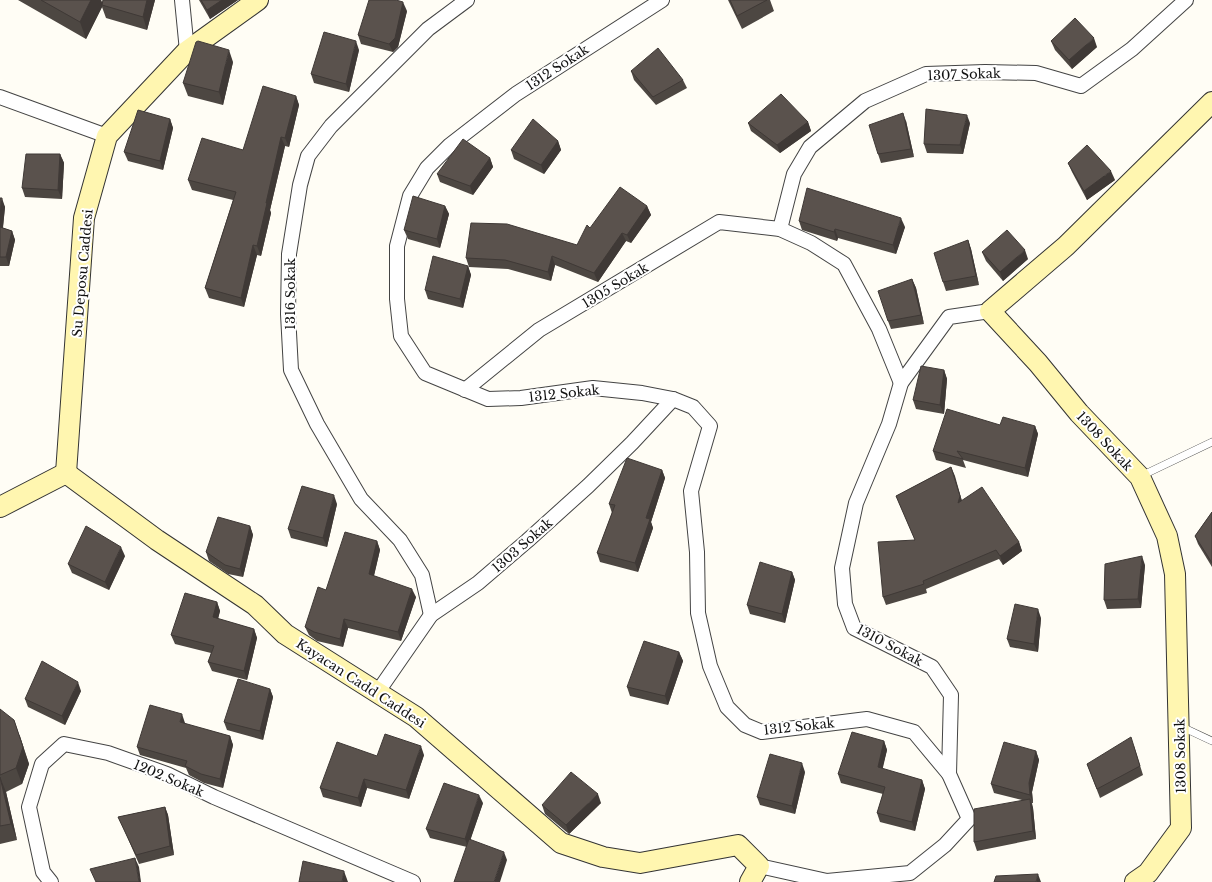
<svg xmlns="http://www.w3.org/2000/svg" width="1212" height="882" viewBox="0 0 1212 882" font-family="'Libre Baskerville',serif">
<style>
.lines{fill:none;stroke-linecap:round;stroke-linejoin:round}
.lane-casing{stroke:#444;stroke-width:8}
.street-casing{stroke:#444;stroke-width:16}
.secondary-casing{stroke:#333;stroke-width:22}
.lane{stroke:#fff;stroke-width:7}
.street{stroke:#fff;stroke-width:14}
.secondary{stroke:#fff6b0;stroke-width:20}
.wall{fill:#4d4742}
.shaded-wall{fill:#3f3936}
.building{fill:#5a524d;stroke:#3f3936}
.labels{text-anchor:middle;stroke-width:4;stroke-linejoin:round;paint-order:stroke}
.street-label{font-size:13px;fill:#111;stroke:#fff}
</style>
<rect width="100%" height="100%" fill="#fffdf5"/>
<g class="lines">
<defs>
<g id="lane">
<polyline points="1141,476 1212,442"/>
<polyline points="1180,726 1212,741"/>
</g>
<g id="street">
<polyline points="182,0 187,51"/>
<polyline points="662,0 516,94 450,145 427,168 410,196 397,246 397,299 401,336 425,373 488,399 521,398 593,388 642,393 673,399 693,407 710,426 691,491 697,552 698,613 710,666 727,707 745,725 762,732 867,719 914,732 949,774"/>
<polyline points="0,97 107,136"/>
<polyline points="780,229 794,174 810,147 865,101 926,74 985,72 1036,73 1081,86 1132,49 1186,0"/>
<polyline points="465,390 539,330 719,222 780,229 811,243 844,264 879,329 901,383"/>
<polyline points="431,615 422,575 400,540 361,499 317,424 291,370 288,314 289,254 300,185 308,156 331,126 428,29 467,0"/>
<polyline points="377,693 431,615 478,583 527,541 588,486 632,443 673,399"/>
<polyline points="759,866 827,881 910,873 945,845 969,819 949,774 951,695 932,667 854,628 845,604 842,568 856,503 889,424 901,383 949,317 990,311"/>
<polyline points="51,882 43,872 29,807 42,764 64,744 108,753 167,774 214,797 413,882"/>
</g>
<g id="secondary">
<polyline points="66,473 84,218 107,136 187,51 258,0"/>
<polyline points="0,507 66,473 157,540 255,605 285,634 416,717 561,843 603,857 640,863 738,845 759,866 750,882"/>
<polyline points="1135,882 1148,873 1181,828 1175,574 1167,536 1140,477 1079,413 1038,363 990,311 1066,246 1212,102"/>
</g>
</defs>
<use href="#lane" class="lane-casing"/>
<use href="#street" class="street-casing"/>
<use href="#secondary" class="secondary-casing"/>
<use href="#lane" class="lane"/>
<use href="#street" class="street"/>
<use href="#secondary" class="secondary"/>
</g>
<g class="wall">
<polygon points="18,0 101,0 102,3 103,0 155,0 147,30 106,18 102,7 86,39"/>
<polygon points="199,0 238,0 210,19"/>
<polygon points="728,0 770,0 774,11 742,29"/>
<polygon points="407,11 398,47 393,52 361,44 358,35"/>
<polygon points="1051,41 1097,47 1072,69 1055,50"/>
<polygon points="359,50 349,92 314,83 311,74"/>
<polygon points="233,62 223,105 188,96 183,83"/>
<polygon points="631,71 683,80 687,88 656,105 634,80"/>
<polygon points="296,96 299,105 289,147 285,146 270,210 271,213 261,256 257,255 244,307 209,298 205,288 233,200 192,190 188,180 243,150"/>
<polygon points="170,119 173,128 163,170 128,161 124,152"/>
<polygon points="906,121 914,157 881,163 878,154"/>
<polygon points="808,122 811,131 780,153 751,131 748,123"/>
<polygon points="970,123 963,154 927,153 924,144"/>
<polygon points="558,141 561,150 544,174 514,159 511,150"/>
<polygon points="60,154 64,163 62,199 25,197 22,188"/>
<polygon points="490,158 493,167 473,195 440,182 437,174"/>
<polygon points="1068,163 1115,180 1087,200 1072,172"/>
<polygon points="0,198 5,207 3,228 12,231 15,240 9,266 0,266"/>
<polygon points="445,206 449,214 440,248 408,239 404,230"/>
<polygon points="647,206 651,215 631,243 626,241 598,282 555,265 551,281 508,269 469,267 466,258 577,245 590,228"/>
<polygon points="799,221 905,227 896,254 838,238 837,241 802,230"/>
<polygon points="968,240 971,249 979,285 946,291 943,282"/>
<polygon points="982,252 1028,259 1003,281 986,261"/>
<polygon points="468,266 471,275 463,308 428,299 425,290"/>
<polygon points="912,279 916,288 924,324 891,329 888,321"/>
<polygon points="944,370 947,379 944,414 916,409 913,400"/>
<polygon points="1000,425 1035,426 1038,434 1028,477 963,460 966,468 936,460 933,451"/>
<polygon points="951,467 962,501 1019,542 1022,551 1003,565 999,559 926,589 927,593 886,605 883,597 915,540 896,496"/>
<polygon points="662,470 665,478 651,522 653,528 638,572 600,562 597,553 612,513 609,504"/>
<polygon points="337,504 327,547 291,538 288,529"/>
<polygon points="1212,512 1212,567 1198,544 1195,536"/>
<polygon points="250,526 253,535 243,577 228,574 209,561 206,552"/>
<polygon points="377,541 380,550 374,576 416,597 401,641 348,628 343,647 317,641 309,635 305,627 326,590"/>
<polygon points="125,556 109,590 72,573 68,564"/>
<polygon points="1145,565 1141,608 1107,609 1104,600"/>
<polygon points="792,572 795,580 785,623 750,614 747,605"/>
<polygon points="217,602 220,611 218,619 254,629 257,638 247,680 212,671 208,662 211,653 175,644 171,635"/>
<polygon points="1041,618 1038,652 1010,647 1007,639"/>
<polygon points="679,652 683,661 668,705 630,696 627,687"/>
<polygon points="270,689 273,697 263,740 227,730 224,722"/>
<polygon points="81,691 65,725 28,707 25,699"/>
<polygon points="0,709 20,736 29,764 22,784 6,792 17,840 0,844"/>
<polygon points="185,723 185,724 230,736 233,745 223,788 204,783 189,775 186,768 140,755 137,747"/>
<polygon points="884,741 887,750 882,769 922,780 925,789 915,831 880,822 877,813 883,794 841,783 838,774"/>
<polygon points="1134,746 1143,775 1100,798 1087,764"/>
<polygon points="1036,751 1039,760 1032,792 1033,803 1032,803 1033,808 1036,839 977,851 974,842 1022,800 994,793 991,784"/>
<polygon points="424,755 409,799 367,788 361,807 323,797 320,788 377,756"/>
<polygon points="805,772 795,814 760,805 757,797"/>
<polygon points="483,803 470,840 507,860 467,847 430,838 426,829"/>
<polygon points="601,803 569,834 545,814 542,805"/>
<polygon points="165,807 168,815 174,855 139,864 122,825 118,817"/>
</g>
<g class="shaded-wall">
<polygon points="91,0 101,0 103,5 102,5 102,7 86,39 80,22"/>
<polygon points="147,0 155,0 147,30 143,17"/>
<polygon points="222,0 238,0 210,19 207,10"/>
<polygon points="403,2 407,11 398,47 393,52 389,44"/>
<polygon points="1094,38 1097,47 1072,69 1069,60"/>
<polygon points="356,41 359,50 349,92 346,84"/>
<polygon points="229,50 233,62 223,105 219,92"/>
<polygon points="296,96 299,105 289,147 285,138"/>
<polygon points="903,113 906,121 914,157 911,149"/>
<polygon points="967,115 970,123 963,154 960,145"/>
<polygon points="170,119 173,128 163,170 160,161"/>
<polygon points="808,122 811,131 780,153 777,145"/>
<polygon points="281,137 285,146 270,210 271,213 261,256 257,246 266,203"/>
<polygon points="558,141 561,150 544,174 541,165"/>
<polygon points="60,154 64,163 62,199 58,190"/>
<polygon points="490,158 493,167 473,195 470,186"/>
<polygon points="1111,171 1115,180 1087,200 1084,191"/>
<polygon points="2,198 5,207 2,235 0,230 0,215"/>
<polygon points="445,206 449,214 440,248 437,239"/>
<polygon points="647,206 651,215 631,243 627,235"/>
<polygon points="901,218 905,227 896,254 893,245"/>
<polygon points="835,229 838,238 837,241 834,232"/>
<polygon points="12,231 15,240 9,266 6,257"/>
<polygon points="622,233 626,241 598,282 594,273"/>
<polygon points="968,240 971,249 979,285 976,276"/>
<polygon points="253,245 257,255 244,307 241,298"/>
<polygon points="1025,250 1028,259 1003,281 1000,272"/>
<polygon points="552,256 555,265 551,281 548,272"/>
<polygon points="468,266 471,275 463,308 460,299"/>
<polygon points="912,279 916,288 924,324 921,315"/>
<polygon points="944,370 947,379 944,414 940,405"/>
<polygon points="1035,426 1038,434 1028,477 1025,468"/>
<polygon points="951,467 955,476 963,505 958,503"/>
<polygon points="662,470 665,478 651,522 653,528 638,572 635,563 646,518"/>
<polygon points="334,495 337,504 327,547 323,538"/>
<polygon points="250,526 253,535 243,577 240,569"/>
<polygon points="377,541 380,550 372,583 369,574"/>
<polygon points="1019,542 1022,551 1003,565 1000,556"/>
<polygon points="121,547 125,556 109,590 105,582"/>
<polygon points="1142,556 1145,565 1141,608 1138,599"/>
<polygon points="792,572 795,580 785,623 782,614"/>
<polygon points="412,589 416,597 401,641 398,632"/>
<polygon points="217,602 220,611 216,626 213,617"/>
<polygon points="1038,609 1041,618 1038,652 1034,644"/>
<polygon points="344,619 348,628 343,647 340,639"/>
<polygon points="254,629 257,638 247,680 244,671"/>
<polygon points="679,652 683,661 668,705 665,696"/>
<polygon points="78,682 81,691 65,725 62,716"/>
<polygon points="270,689 273,697 263,740 260,731"/>
<polygon points="182,714 185,723 183,731 180,722"/>
<polygon points="14,720 29,764 22,784 16,768"/>
<polygon points="230,736 233,745 223,788 220,779"/>
<polygon points="884,741 887,750 881,776 878,767"/>
<polygon points="421,746 424,755 409,799 406,790"/>
<polygon points="1036,751 1039,760 1032,792 1033,803 1030,795 1029,783"/>
<polygon points="802,763 805,772 795,814 792,806"/>
<polygon points="0,777 6,792 17,840 11,824"/>
<polygon points="364,779 367,788 361,807 358,798"/>
<polygon points="922,780 925,789 915,831 912,822"/>
<polygon points="598,794 601,803 569,834 566,825"/>
<polygon points="479,795 483,803 468,847 465,839"/>
<polygon points="1030,799 1033,808 1036,839 1033,831"/>
<polygon points="165,807 168,815 174,855 170,846"/>
<polygon points="504,852 507,860 500,882 494,882"/>
<polygon points="135,858 139,867 141,882 139,882"/>
<polygon points="344,871 348,882 342,882"/>
<polygon points="1038,874 1041,882 1036,882"/>
</g>
<g class="building">
<polygon points="41,0 91,0 80,22"/>
<polygon points="103,0 147,0 143,17 102,5"/>
<polygon points="201,0 222,0 207,10"/>
<polygon points="369,0 396,0 403,2 395,38 389,44 358,35"/>
<polygon points="730,0 767,0 737,16"/>
<polygon points="1075,18 1094,38 1069,60 1051,41"/>
<polygon points="324,32 356,41 346,84 311,74"/>
<polygon points="198,41 229,50 219,92 183,83 196,42"/>
<polygon points="658,48 683,80 653,97 631,71"/>
<polygon points="263,86 296,96 285,138 281,137 266,203 267,203 257,246 253,245 241,298 205,288 236,192 188,180 202,138 243,150"/>
<polygon points="781,94 808,122 777,145 748,123"/>
<polygon points="926,109 967,115 960,145 924,144"/>
<polygon points="138,110 170,119 160,161 124,152"/>
<polygon points="903,113 911,149 878,154 869,125"/>
<polygon points="533,119 558,141 541,165 511,150"/>
<polygon points="463,139 490,158 470,186 437,174"/>
<polygon points="1087,145 1111,171 1084,191 1068,163"/>
<polygon points="26,154 60,154 58,190 22,188"/>
<polygon points="620,187 647,206 627,235 622,233 594,273 552,256 548,272 505,260 466,258 471,223 507,224 577,245 587,225 590,228"/>
<polygon points="807,188 901,218 893,245 835,229 834,232 799,221"/>
<polygon points="413,196 445,206 437,239 404,230"/>
<polygon points="0,198 2,198 0,215"/>
<polygon points="0,227 12,231 6,257 0,257"/>
<polygon points="1007,230 1025,250 1000,272 982,252"/>
<polygon points="968,240 976,276 943,282 934,253"/>
<polygon points="433,256 468,266 460,299 425,290"/>
<polygon points="912,279 921,315 888,321 878,291"/>
<polygon points="921,366 944,370 940,405 913,400"/>
<polygon points="947,409 1000,425 1003,417 1035,426 1025,468 957,451 963,459 933,451"/>
<polygon points="627,458 662,470 646,518 650,519 635,563 597,553 615,505 609,504"/>
<polygon points="951,467 960,496 958,503 982,487 1019,542 1000,556 996,550 923,581 924,584 883,597 878,542 915,540 896,496"/>
<polygon points="302,486 334,495 323,538 288,529"/>
<polygon points="1212,512 1212,563 1195,536"/>
<polygon points="218,517 250,526 240,569 225,565 206,552"/>
<polygon points="86,526 121,547 105,582 68,564"/>
<polygon points="345,532 377,541 369,574 412,589 398,632 344,619 340,639 314,632 305,627 318,587 326,590"/>
<polygon points="1142,556 1138,599 1104,600 1105,564"/>
<polygon points="760,562 792,572 782,614 747,605"/>
<polygon points="185,593 217,602 213,617 254,629 244,671 208,662 214,646 171,635"/>
<polygon points="1015,604 1038,609 1034,644 1007,639"/>
<polygon points="644,641 679,652 665,696 627,687"/>
<polygon points="42,661 78,682 62,716 25,699"/>
<polygon points="238,679 270,689 260,731 224,722"/>
<polygon points="150,705 182,714 180,722 230,736 220,779 201,774 185,766 187,761 137,747"/>
<polygon points="0,709 14,720 23,747 16,768 0,775"/>
<polygon points="852,732 884,741 878,767 922,780 912,822 877,813 885,787 838,774"/>
<polygon points="385,734 421,746 406,790 364,779 358,798 320,788 337,742 377,756"/>
<polygon points="1131,737 1140,766 1097,789 1087,764"/>
<polygon points="1004,742 1036,751 1029,783 1030,795 991,784"/>
<polygon points="770,754 802,763 792,806 757,797"/>
<polygon points="571,772 598,794 566,825 542,805"/>
<polygon points="0,777 11,824 0,826"/>
<polygon points="444,783 479,795 465,839 426,829"/>
<polygon points="1030,799 1033,831 974,842 974,809"/>
<polygon points="165,807 170,846 136,855 118,817"/>
<polygon points="469,839 504,852 494,882 454,882"/>
<polygon points="135,858 139,882 96,882 90,869"/>
<polygon points="303,861 344,871 342,882 299,882"/>
<polygon points="1038,874 1036,882 994,882 996,876"/>
</g>
<g class="labels">
<g class="street-label">
<text transform="translate(557 67) rotate(-33)" y="5">1312 Sokak</text>
<text transform="translate(964 74) rotate(-2)" y="5">1307 Sokak</text>
<text transform="translate(82 273) rotate(-85)" y="5">Su Deposu Caddesi</text>
<text transform="translate(615 285) rotate(-31)" y="5">1305 Sokak</text>
<text transform="translate(290 294) rotate(-90)" y="5">1316 Sokak</text>
<text transform="translate(564 393) rotate(-6)" y="5">1312 Sokak</text>
<text transform="translate(1105 441) rotate(47)" y="5">1308 Sokak</text>
<text transform="translate(522 545) rotate(-41)" y="5">1303 Sokak</text>
<text transform="translate(890 645) rotate(28)" y="5">1310 Sokak</text>
<text transform="translate(361 683) rotate(33)" y="5">Kayacan Cadd Caddesi</text>
<text transform="translate(799 726) rotate(-6)" y="5">1312 Sokak</text>
<text transform="translate(1180 756) rotate(-91)" y="5">1308 Sokak</text>
<text transform="translate(169 778) rotate(23)" y="5">1202 Sokak</text>
</g>
</g>
</svg>
